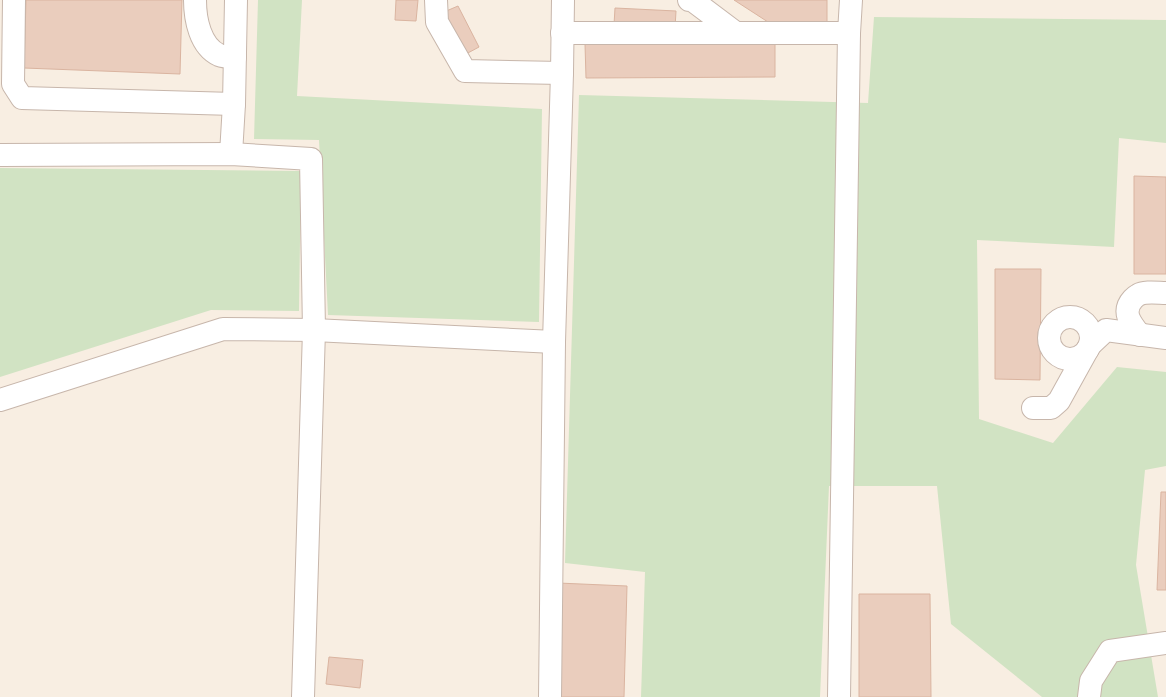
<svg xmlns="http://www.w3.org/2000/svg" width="1166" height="697" viewBox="0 0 1166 697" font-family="'Space Grotesk',sans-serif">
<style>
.green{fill:#d1e3c3}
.building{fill:#eacdbd;stroke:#dab4a0}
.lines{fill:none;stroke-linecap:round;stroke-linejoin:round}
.minor-casing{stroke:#c7b6ab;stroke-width:24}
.minor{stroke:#fff;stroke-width:22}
</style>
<rect width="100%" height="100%" fill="#f8eee2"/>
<g class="green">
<polygon points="258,0 302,0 297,96 542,109 539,322 328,315 319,140 254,139"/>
<polygon points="874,17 1166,20 1166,143 1119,138 1114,247 977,240 979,419 1053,443 1117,367 1166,372 1166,466 1145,470 1136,565 1158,697 1042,697 951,624 937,486 829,486 820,697 641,697 645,572 565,563 579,95 868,103"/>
<polygon points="0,168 301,171 299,311 211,310 0,377"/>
</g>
<g class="building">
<polygon points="26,0 182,0 180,74 24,68"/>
<polygon points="396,0 418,0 416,21 395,20"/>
<polygon points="734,0 827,0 827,22 768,22"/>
<polygon points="458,6 479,47 466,54 444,12"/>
<polygon points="615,8 676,11 675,28 614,25"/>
<polygon points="775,43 775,77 586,78 585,44"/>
<polygon points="1134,176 1166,177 1166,274 1134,274"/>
<polygon points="995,269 1041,269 1040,380 995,379"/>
<polygon points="1161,492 1166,492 1166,590 1157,590"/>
<polygon points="558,583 627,586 624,697 555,697"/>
<polygon points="859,594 930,594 931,697 859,697"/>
<polygon points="329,657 363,660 360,688 326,684"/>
</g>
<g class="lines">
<defs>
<g id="minor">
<polyline points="14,0 13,84 22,98 234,104"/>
<path d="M195 0C195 19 200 46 219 55 224 57 230 57 235 57"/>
<polyline points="436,0 437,22 465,71 562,73"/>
<polyline points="689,0 692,0 736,33"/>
<polyline points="562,33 849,33"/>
<polyline points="231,154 234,104 236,0"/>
<polyline points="0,155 231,154 311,159 314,330 303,697"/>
<circle cx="1070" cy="338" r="21"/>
<path d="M1140 335C1131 324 1121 312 1133 299 1134 298 1137 295 1138 295 1145 291 1158 293 1166 293"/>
<polyline points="0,400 223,329 314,330 554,342"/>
<polyline points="1033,408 1051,408 1059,401 1090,345 1106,330 1166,338"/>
<polyline points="550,697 554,342 562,73 563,0"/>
<polyline points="839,697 849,33 851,0"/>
<polyline points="1089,697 1091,681 1110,651 1166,643"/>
</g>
</defs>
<use href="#minor" class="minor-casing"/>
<use href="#minor" class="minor"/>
</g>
</svg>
